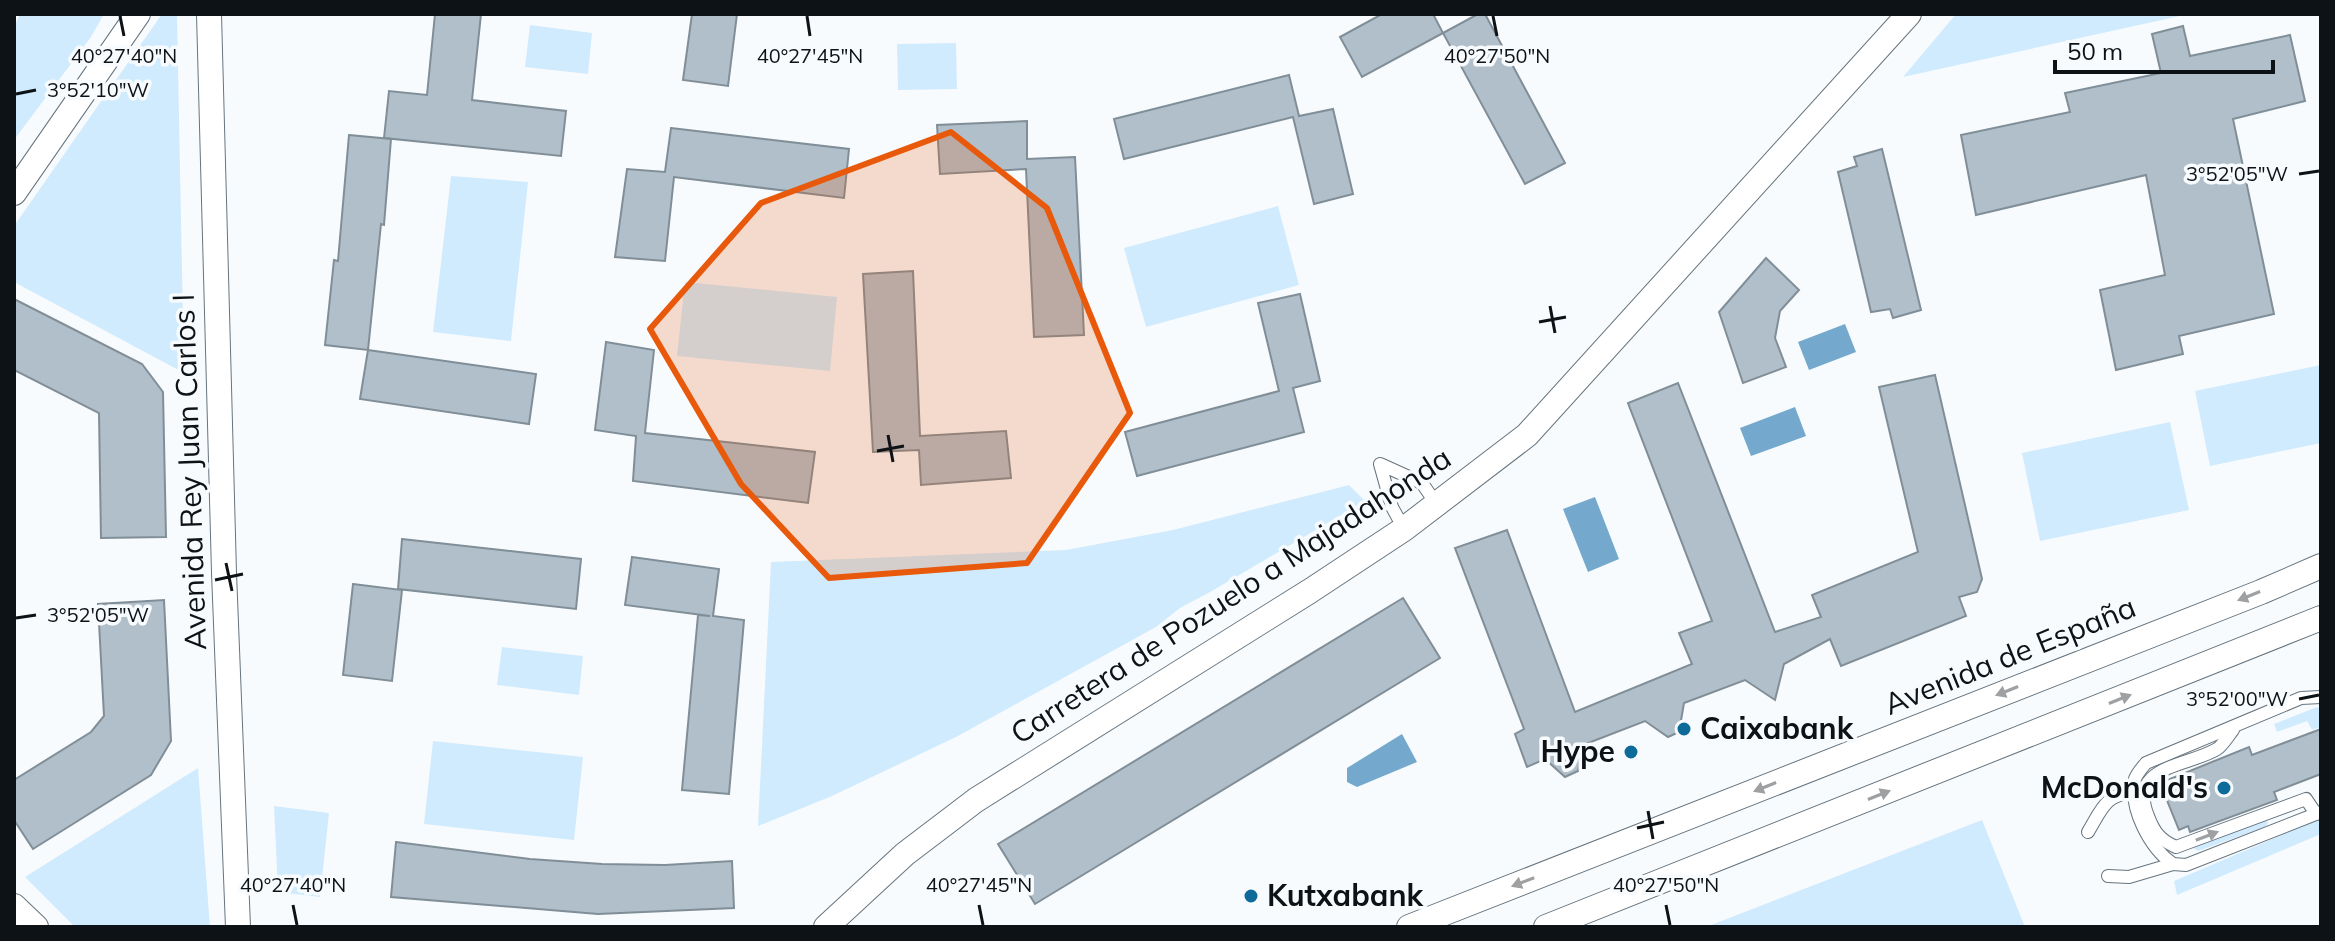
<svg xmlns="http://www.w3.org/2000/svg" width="2335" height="941" viewBox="0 0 2335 941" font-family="Mulish,sans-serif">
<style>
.green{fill:#d0ebfe}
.water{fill:#74a9cd}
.building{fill:#b0bfca;stroke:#808e98;stroke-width:2}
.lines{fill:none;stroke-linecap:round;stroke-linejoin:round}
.service-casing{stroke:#66747e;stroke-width:14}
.minor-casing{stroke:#66747e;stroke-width:26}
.service{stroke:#fff;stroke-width:12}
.minor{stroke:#fff;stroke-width:24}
.oneway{fill:#9ea0a2}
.marked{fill:#e8590c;fill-opacity:0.2;stroke:#e8590c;stroke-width:6;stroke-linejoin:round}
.ticks{fill:none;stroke:#0d1216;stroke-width:3}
.poi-dot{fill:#0e6a99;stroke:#f8fbfd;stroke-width:3}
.labels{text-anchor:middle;stroke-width:7;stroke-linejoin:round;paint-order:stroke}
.street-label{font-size:30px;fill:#0d1216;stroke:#f8fbfd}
.poi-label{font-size:30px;font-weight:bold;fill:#0d1216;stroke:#f8fbfd;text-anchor:start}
.ticks-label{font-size:20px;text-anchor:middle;fill:#0d1216;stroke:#f8fbfd;stroke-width:7;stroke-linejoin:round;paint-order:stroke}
</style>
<rect width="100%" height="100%" fill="#f8fbfd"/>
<g class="green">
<polygon points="20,14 104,14 91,37 14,140 14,28"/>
<polygon points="162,14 177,14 184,373 14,282 14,226"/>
<polygon points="1956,14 2189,14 1903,77"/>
<polygon points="530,25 592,33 588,74 525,67"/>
<polygon points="956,43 957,89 898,90 897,44"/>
<polygon points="451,176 528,182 511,341 433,332"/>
<polygon points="1278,206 1299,285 1146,327 1124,248"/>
<polygon points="685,282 837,297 830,371 677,356"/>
<polygon points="2321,365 2321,443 2210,466 2195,391"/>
<polygon points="2170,422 2189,510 2040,541 2022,453"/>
<polygon points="1349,485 1365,501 1212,591 1180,608 1156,627 956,737 832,796 758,826 771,562 1066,550 1173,530"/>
<polygon points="502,647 583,656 579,695 497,685"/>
<polygon points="2317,707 2321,709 2321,727 2312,730 2307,721 2277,732 2274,724"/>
<polygon points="433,741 583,757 574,840 424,824"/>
<polygon points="198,768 210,927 75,927 25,877"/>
<polygon points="274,806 329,813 320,897 278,892"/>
<polygon points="2321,818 2321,834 2177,895 2174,881"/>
<polygon points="2265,819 2268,823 2265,827 2198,851 2193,848 2193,845"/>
<polygon points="1982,820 2025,927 1706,927"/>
</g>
<g class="water">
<polygon points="1845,324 1856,352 1809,370 1798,342"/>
<polygon points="1795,407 1806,436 1751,456 1740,428"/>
<polygon points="1595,497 1619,559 1588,572 1563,509"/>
<polygon points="1402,734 1417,762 1357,787 1347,782 1347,768"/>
</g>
<g class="building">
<polygon points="435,14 481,14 472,100 566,111 561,156 384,138 389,91 427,95"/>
<polygon points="692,14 737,14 728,86 683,80"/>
<polygon points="1382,14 1433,14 1443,33 1362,77 1340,37"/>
<polygon points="1478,14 1485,14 1565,163 1525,184 1443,33"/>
<polygon points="2183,26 2190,56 2290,35 2305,101 2233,119 2274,314 2179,336 2183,354 2116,370 2100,290 2165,275 2146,175 1976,215 1961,135 2070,112 2065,93 2161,73 2152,34"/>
<polygon points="1289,75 1299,116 1333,109 1353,194 1314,204 1293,117 1124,159 1114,119"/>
<polygon points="1027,121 1027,159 1075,157 1084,335 1034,337 1026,169 940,174 937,125"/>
<polygon points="671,128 849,149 844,198 674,177 665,261 615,257 627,169 665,172"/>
<polygon points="349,135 391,139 384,225 381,224 368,350 325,345 334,260 338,261"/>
<polygon points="1882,149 1921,310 1893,318 1890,309 1871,312 1838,172 1857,166 1854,157"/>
<polygon points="1766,258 1799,290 1780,311 1775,338 1786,367 1743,383 1719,312"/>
<polygon points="913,271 920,436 1006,431 1011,478 921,485 919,450 873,452 863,274"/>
<polygon points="1300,294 1320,381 1293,388 1304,432 1137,476 1125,432 1279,391 1258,303"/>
<polygon points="14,299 142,364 163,392 166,537 101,538 99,413 14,370"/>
<polygon points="606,342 654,350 645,433 815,452 808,503 633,481 636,436 595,430"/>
<polygon points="368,350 536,374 529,424 360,399"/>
<polygon points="1935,375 1982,579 1977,592 1959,597 1966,616 1841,666 1830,639 1784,664 1775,700 1745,680 1684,703 1679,732 1668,737 1645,721 1583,745 1578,771 1565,777 1545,759 1527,767 1515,734 1524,729 1455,548 1507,530 1575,712 1692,664 1679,633 1712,621 1628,403 1678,383 1775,632 1821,617 1812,595 1918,552 1879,387"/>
<polygon points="402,539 581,559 576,609 398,589"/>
<polygon points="632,557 719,569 713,616 744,620 729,794 682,790 698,615 710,616 625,605"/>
<polygon points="353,584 402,590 392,681 343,675"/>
<polygon points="1403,598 1440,658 1035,904 998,844"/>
<polygon points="164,600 171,741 151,775 33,849 14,820 14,780 91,732 104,716 98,604"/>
<polygon points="2321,729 2321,774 2274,792 2277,800 2190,832 2188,826 2179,830 2160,783 2249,747 2252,755"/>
<polygon points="396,842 530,859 602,864 665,865 732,861 734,908 598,914 391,897"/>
</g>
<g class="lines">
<defs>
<g id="service">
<polyline points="1404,529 1392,507 1380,464 1422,483 1437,505"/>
<path d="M2321 697 2301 698 2146 763C2142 768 2137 773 2135 779 2129 809 2150 848 2173 864L2186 865 2321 812"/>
<path d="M2233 730C2228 736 2223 745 2217 749 2187 767 2127 765 2148 816 2154 832 2160 840 2176 847L2306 799 2316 814"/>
<path d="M2088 832C2102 809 2105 794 2135 792"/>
<polyline points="2108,876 2129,877 2173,864"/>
</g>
<g id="minor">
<polyline points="209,14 224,573 238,927"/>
<polyline points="14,193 138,14"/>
<polyline points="14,906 36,927"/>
<polyline points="826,927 905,854 976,800 1310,591 1404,529 1527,435 1909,14"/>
<polyline points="1409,927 2261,592 2321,566"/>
<polyline points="1546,927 2321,618"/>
</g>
</defs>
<use href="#service" class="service-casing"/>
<use href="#minor" class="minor-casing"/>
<use href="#service" class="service"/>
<use href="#minor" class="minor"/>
</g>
<defs><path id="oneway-solid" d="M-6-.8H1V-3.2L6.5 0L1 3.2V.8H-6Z" transform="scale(2)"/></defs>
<g class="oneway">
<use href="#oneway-solid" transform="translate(2249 596) rotate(158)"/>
<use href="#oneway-solid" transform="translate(2007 691) rotate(158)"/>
<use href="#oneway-solid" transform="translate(2120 699) rotate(-22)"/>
<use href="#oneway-solid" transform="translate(1765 787) rotate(158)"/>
<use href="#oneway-solid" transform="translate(1879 795) rotate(-22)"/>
<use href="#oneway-solid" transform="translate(2207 836) rotate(-21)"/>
<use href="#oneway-solid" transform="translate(1523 882) rotate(159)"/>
</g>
<path class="marked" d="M951 132 1047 208 1130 413 1027 563 829 578 741 484 650 329 761 203Z"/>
<path class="ticks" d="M120 16 124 36M807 16 810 36M1493 16 1497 36M16 94 36 90M2299 174 2319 171M1550 306 1555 333M1539 322 1566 317M888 435 893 462M877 451 904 446M226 563 232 591M215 580 243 574M16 618 36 615M2299 699 2319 695M1648 811 1653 839M1637 828 1664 822M293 905 297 925M979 905 983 925M1666 905 1670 925"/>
<g class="poi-dot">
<circle cx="1684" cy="729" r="8"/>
<circle cx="1631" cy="752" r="8"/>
<circle cx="2224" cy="788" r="8"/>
<circle cx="1251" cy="896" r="8"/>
</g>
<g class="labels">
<g class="street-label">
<text transform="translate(190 472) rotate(-92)" y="10">Avenida Rey Juan Carlos I</text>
<text transform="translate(1231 596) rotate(-33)" y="10">Carretera de Pozuelo a Majadahonda</text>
<text transform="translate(2010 656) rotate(-22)" y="10">Avenida de España</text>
</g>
<g class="poi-label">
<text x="1700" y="739">Caixabank</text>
<text x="1615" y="762" text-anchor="end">Hype</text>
<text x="2208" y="798" text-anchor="end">McDonald's</text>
<text x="1267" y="906">Kutxabank</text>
</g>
</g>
<g class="ticks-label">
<text x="124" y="63">40°27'40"N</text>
<text x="810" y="63">40°27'45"N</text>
<text x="1497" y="63">40°27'50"N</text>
<text x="98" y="97">3°52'10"W</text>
<text x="2237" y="181">3°52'05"W</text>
<text x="98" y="622">3°52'05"W</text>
<text x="2237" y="706">3°52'00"W</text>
<text x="293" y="892">40°27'40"N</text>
<text x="979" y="892">40°27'45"N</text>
<text x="1666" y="892">40°27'50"N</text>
</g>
<rect width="2335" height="941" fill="none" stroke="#0d1216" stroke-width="32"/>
<path d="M2055 60v12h218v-12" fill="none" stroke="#0d1216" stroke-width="4"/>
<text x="2067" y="60" font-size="24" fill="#0d1216" stroke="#f8fbfd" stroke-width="6" paint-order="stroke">50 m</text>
</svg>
